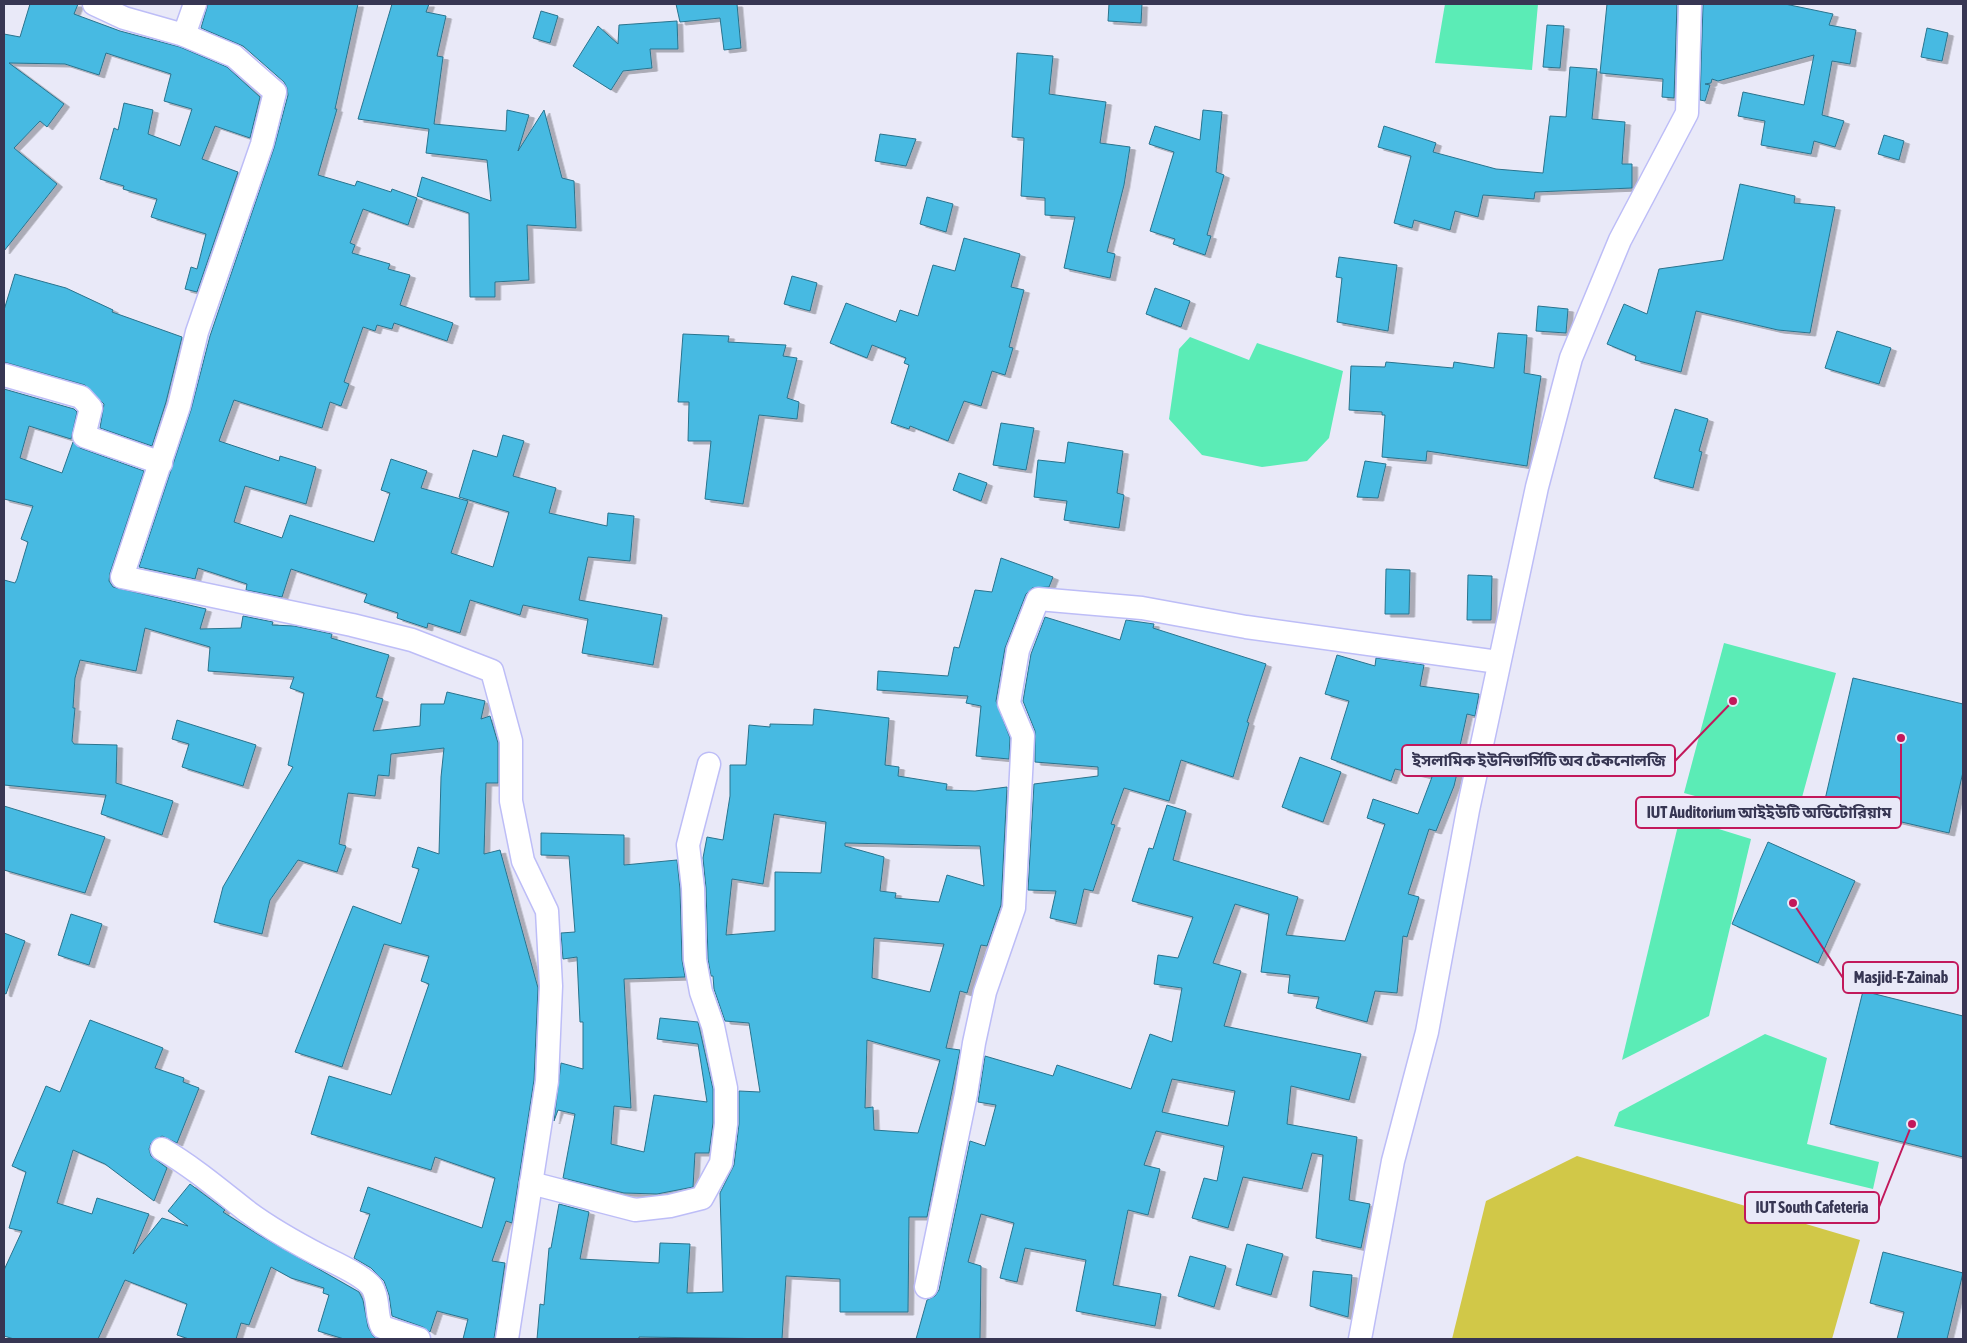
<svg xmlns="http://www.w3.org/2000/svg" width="1967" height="1343" viewBox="0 0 1967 1343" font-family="'Asap Condensed','Noto Sans Bengali',sans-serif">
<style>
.green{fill:#d1c848}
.water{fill:#5becb6}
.building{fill:#46bae2;stroke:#2a738d;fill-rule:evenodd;filter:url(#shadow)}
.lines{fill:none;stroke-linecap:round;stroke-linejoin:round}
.minor-casing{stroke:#bdbdf7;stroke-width:25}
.minor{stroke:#fff;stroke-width:22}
.leader{fill:none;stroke:#c2185b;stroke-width:2}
.callout-dot{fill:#c2185b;stroke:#e9e9f8;stroke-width:2}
.callout{fill:#e9e9f8;stroke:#c2185b;stroke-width:2}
.callout-label{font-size:16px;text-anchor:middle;font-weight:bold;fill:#373653}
</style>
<defs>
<filter id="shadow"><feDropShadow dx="5.5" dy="3" stdDeviation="0" flood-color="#0004"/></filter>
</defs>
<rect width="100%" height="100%" fill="#e9e9f8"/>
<polygon class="green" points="1577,1156 1860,1240 1832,1339 1452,1339 1486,1201"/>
<g class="water">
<polygon points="1445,4 1538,4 1532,70 1435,63"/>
<polygon points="1190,337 1249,360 1257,343 1343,371 1329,438 1307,461 1262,467 1202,455 1169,419 1179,349"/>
<polygon points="1724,643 1836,673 1795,823 1684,793"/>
<polygon points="1680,817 1751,839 1709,1016 1622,1060"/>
<polygon points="1765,1034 1827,1058 1807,1144 1879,1162 1873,1189 1614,1126 1619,1112"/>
</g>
<g class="building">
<polygon points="30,4 78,4 74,14 120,31 180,47 227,67 260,97 250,138 215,126 202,159 238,172 197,292 185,289 191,267 197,269 206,234 151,217 157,199 123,189 124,186 100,179 114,128 118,130 124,103 153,110 148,134 180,146 192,109 164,101 171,74 106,53 99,75 65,64 9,63 64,104 47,127 40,121 14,148 57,184 4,251 4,34 20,37"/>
<polygon points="208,4 358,4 335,109 337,109 318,175 355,186 357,181 391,192 392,189 417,198 408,225 363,209 350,243 355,245 352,253 390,264 388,269 410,275 400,305 453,323 447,341 394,323 392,329 377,325 375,331 363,327 344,382 349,384 341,406 330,402 322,428 234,400 219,441 279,461 280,456 316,467 306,504 245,486 234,522 282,538 290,515 374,542 390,493 381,490 391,459 427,471 421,488 468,501 451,553 493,567 509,512 459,497 473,450 497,457 503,435 524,441 513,476 556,488 549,513 607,526 608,513 634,516 630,561 588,557 579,600 662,615 653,665 582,653 588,619 523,605 520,615 470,600 460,633 428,623 427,628 397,618 398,613 364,602 367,594 291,569 282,597 246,590 247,584 198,568 195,579 139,567 191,410 210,336 274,148 288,95 287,88 284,82 243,46 201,28"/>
<polygon points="392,4 429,4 426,12 446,16 437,56 443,57 434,124 506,131 507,110 529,115 518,151 544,110 562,178 574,181 576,228 527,225 529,280 495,282 495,297 470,297 469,213 417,196 422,177 491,201 487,160 426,153 429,129 358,119"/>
<polygon points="676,4 737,4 741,48 724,50 720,18 680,22"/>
<polygon points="1109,4 1142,4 1141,23 1108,21"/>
<polygon points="1607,4 1677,4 1674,98 1662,97 1663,79 1600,73"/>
<polygon points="1703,4 1785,4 1833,14 1829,25 1856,30 1850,64 1832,61 1822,115 1844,121 1835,147 1814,141 1811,154 1761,145 1765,121 1738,116 1743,92 1804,105 1814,55 1718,81 1712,79 1711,83 1705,84 1710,85 1705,101 1700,100"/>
<polygon points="541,11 558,16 550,43 533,38"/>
<polygon points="677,21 678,49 650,49 652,68 623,71 611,90 573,66 598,26 618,44 619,25"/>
<polygon points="1547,25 1564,26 1560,68 1543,67"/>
<polygon points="1927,28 1948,33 1942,61 1921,57"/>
<polygon points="1017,53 1053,56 1049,94 1106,102 1100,143 1130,147 1124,185 1107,252 1115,254 1110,278 1064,268 1075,217 1045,215 1045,198 1021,196 1024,138 1012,137"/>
<polygon points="1570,67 1597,69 1592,119 1625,122 1622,164 1632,164 1632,188 1535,192 1534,199 1483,195 1478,217 1455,211 1450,230 1414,220 1412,228 1394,223 1411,156 1378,147 1384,126 1436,143 1433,152 1496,169 1543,173 1550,116 1566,117"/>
<polygon points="1203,110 1222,112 1216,172 1224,175 1207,235 1211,236 1205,255 1173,244 1175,239 1150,231 1174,152 1149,144 1155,126 1200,140"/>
<polygon points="880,134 916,139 906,166 875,161"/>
<polygon points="1884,135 1904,141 1899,160 1878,154"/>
<polygon points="1740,184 1795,196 1794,203 1835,207 1810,333 1778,330 1696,311 1681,372 1635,360 1636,356 1607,344 1624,304 1647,314 1659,269 1723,260"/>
<polygon points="927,197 953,204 946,232 920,224"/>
<polygon points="964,238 1020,254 1011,287 1024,290 1009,347 1013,348 1005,375 992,371 981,406 964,401 948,441 910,426 909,429 891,423 909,365 904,363 906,358 872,345 867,358 830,343 846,303 896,322 900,310 918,316 933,265 955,271"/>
<polygon points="1339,257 1397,265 1388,331 1337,322 1342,278 1336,277"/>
<polygon points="15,274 66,288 113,310 112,312 182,337 166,402 152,446 100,428 104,404 85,385 4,362 4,310"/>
<polygon points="792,276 817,283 810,311 784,304"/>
<polygon points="1155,288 1190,301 1181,327 1146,314"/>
<polygon points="1538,306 1568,309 1566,333 1536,331"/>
<polygon points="1837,331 1891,348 1879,384 1825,368"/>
<polygon points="1498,333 1527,335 1524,373 1541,376 1527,466 1427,451 1426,461 1382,457 1385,415 1382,415 1382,412 1349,410 1351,366 1385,367 1386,362 1453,368 1454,362 1494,368"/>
<polygon points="683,334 729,336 728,342 786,345 783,356 797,358 787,398 799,402 797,419 759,415 743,504 705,499 711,441 688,441 689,402 678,402"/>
<polygon points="4,389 74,409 77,412 71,439 29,426 20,458 62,473 73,442 80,448 144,471 110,573 109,581 113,587 206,609 200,629 241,628 243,616 273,622 272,625 294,626 332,634 331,638 389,655 376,697 383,699 373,731 420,726 421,704 444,704 447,692 485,701 481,719 490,716 498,743 498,783 486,783 484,854 500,850 538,988 534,1080 512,1223 506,1221 492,1261 505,1263 494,1339 463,1339 468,1319 437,1311 430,1332 423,1327 392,1316 389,1295 384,1281 371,1268 354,1258 370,1214 360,1211 368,1187 482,1228 495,1178 435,1157 431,1170 311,1134 329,1076 391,1095 429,984 421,981 429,956 384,944 342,1067 295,1052 353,906 401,924 419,869 412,867 418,847 439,854 441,777 444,748 391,754 389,776 378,775 375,796 348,793 339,844 346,846 337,872 298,860 270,900 262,934 214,922 223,887 293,767 288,765 304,693 290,688 294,677 208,671 210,647 145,628 136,671 80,660 75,678 73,708 75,708 72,741 74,744 117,745 116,783 173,801 162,835 101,814 106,795 4,785 4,580 15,583 17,579 28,542 21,539 33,506 4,499"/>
<polygon points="1675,409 1708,419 1699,451 1702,452 1693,488 1654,478"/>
<polygon points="1001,423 1034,428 1026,470 993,465"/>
<polygon points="1068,442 1123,451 1117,493 1124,495 1119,528 1064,520 1067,501 1034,497 1038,460 1065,463"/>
<polygon points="1365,461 1386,464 1378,498 1357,497"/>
<polygon points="959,473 987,483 981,501 953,490"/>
<polygon points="1001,558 1053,577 1049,587 1032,588 1026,594 1005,648 996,701 1010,738 1009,759 976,756 981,706 966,703 968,696 877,690 878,671 948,676 954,647 959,648 975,590 992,592"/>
<polygon points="1386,569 1410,570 1409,614 1385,614"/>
<polygon points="1468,575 1492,576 1491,620 1467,620"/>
<polygon points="1045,617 1120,640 1126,620 1154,624 1153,628 1266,664 1247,722 1249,723 1233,777 1181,760 1169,801 1124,788 1111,824 1115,825 1093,891 1084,889 1076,924 1050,918 1056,891 1028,890 1034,784 1098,776 1098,767 1035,762 1035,731 1023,701 1031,654"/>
<path d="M1337 655 1375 666 1376 658 1424 665 1420 686 1479 694 1475 716 1467 714 1456 764 1459 765 1454 786 1436 831 1429 829 1408 894 1419 897 1407 937 1403 936 1397 993 1375 991 1367 1022 1316 1008 1319 997 1288 993 1290 975 1261 972 1269 914 1235 904 1213 963 1241 971 1224 1026 1361 1054 1349 1100 1291 1086 1287 1124 1357 1137 1349 1200 1370 1204 1361 1248 1316 1238 1323 1155 1312 1153 1302 1189 1243 1177 1228 1228 1192 1218 1204 1178 1217 1181 1224 1146 1156 1131 1144 1165 1160 1169 1148 1215 1128 1210 1113 1285 1161 1294 1155 1326 1076 1311 1086 1260 1025 1248 1017 1282 1000 1278 1014 1223 981 1214 968 1262 981 1266 980 1339H916L927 1300 935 1296 939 1290 970 1141 985 1146 996 1105 978 1102 985 1056 1053 1076 1057 1065 1131 1089 1150 1034 1172 1042 1182 988 1154 984 1158 955 1178 958 1193 917 1132 901 1149 848 1153 849 1167 805 1186 811 1173 860 1298 897 1286 935 1345 941 1385 824 1367 818 1373 799 1418 814 1432 777 1395 769 1391 781 1331 759 1349 701 1325 694ZM1172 1079 1235 1091 1228 1126 1162 1112Z"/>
<polygon points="1853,678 1963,704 1963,772 1949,833 1824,804"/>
<path d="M814 709 889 718 885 765 899 767 898 776 947 784 946 790 975 791 1007 787 1001 905 987 946 981 945 967 993 960 991 946 1048 960 1050 927 1217H909L908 1312H840V1279L786 1276 782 1339 639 1337V1339H537L540 1304 544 1305 549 1248H551L559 1204 589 1212 580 1259 659 1263 660 1243 690 1244 687 1293 723 1292 720 1193 734 1165 739 1124V1091L760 1092 749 1023 725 1021 714 989 713 976H711L708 959 706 888 703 858 707 837 723 840 730 796V765H746L749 725 770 727V724L813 725ZM774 814 826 822 821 873 775 872V931L726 935 732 879 763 884ZM845 843 980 846 984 886 947 875 939 902 895 898 896 893 880 891 884 857 845 846ZM874 938 944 944 930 992 872 978ZM867 1040 940 1060 918 1133 874 1130 873 1107 865 1108Z"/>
<polygon points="177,720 256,745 243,786 182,767 189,744 172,739"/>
<polygon points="1300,757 1341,772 1323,822 1282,807"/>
<polygon points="4,806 105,837 85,893 4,870"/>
<polygon points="541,833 624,835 624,865 677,860 680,889 682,960 685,977 624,979 631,1108 614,1106 611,1144 644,1152 654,1095 707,1102 698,1044 657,1039 660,1018 698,1022 713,1089 713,1123 709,1153 695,1153 693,1187 657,1194 624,1193 563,1178 575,1114 558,1110 554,1121 561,1063 583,1069 583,1022 580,1022 577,957 563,959 561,933 575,932 569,856 541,855"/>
<polygon points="1768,842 1855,881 1818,963 1732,924"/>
<polygon points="71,914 102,924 89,965 58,955"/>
<polygon points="4,933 25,941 6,994 4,993"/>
<polygon points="1863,991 1963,1016 1963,1157 1830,1124"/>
<polygon points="90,1020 163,1048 155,1068 184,1078 183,1082 199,1088 177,1143 162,1136 151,1143 149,1149 151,1156 167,1168 154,1201 105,1164 73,1150 57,1203 92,1214 97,1198 149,1214 133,1254 162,1218 188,1226 168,1211 190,1184 225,1210 223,1212 259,1235 359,1292 363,1300 368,1327 373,1336 377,1339 344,1339 318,1331 329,1295 323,1293 324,1288 291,1278 271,1267 249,1325 241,1323 236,1339 189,1339 177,1335 187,1304 125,1280 98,1339 14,1339 4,1336 4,1270 22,1231 9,1228 26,1172 12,1166 46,1086 60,1092"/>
<polygon points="1247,1244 1283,1254 1271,1295 1236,1285"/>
<polygon points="1883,1252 1963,1273 1947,1339 1897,1339 1904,1312 1870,1303"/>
<polygon points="1190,1256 1226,1266 1214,1307 1178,1296"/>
<polygon points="1313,1271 1352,1275 1348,1317 1310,1306"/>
</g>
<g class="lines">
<defs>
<g id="minor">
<polyline points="94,4 124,18 184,35"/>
<polyline points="195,4 184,35 234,56 275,92 262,144 197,332 179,406 122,577 352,625 412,640 492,671 511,741 511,801 523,861 547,911 551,986 547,1081 507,1339"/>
<polyline points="4,375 81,397 91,408 84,436 161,463"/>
<path d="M162 1149C193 1167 220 1190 248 1212 271 1229 298 1244 323 1257 336 1263 364 1276 372 1287 380 1300 375 1314 382 1327L419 1339"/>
<polyline points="531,1183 635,1210 670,1206 702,1198 721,1163 726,1124 726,1088 713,1026 701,992 695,960 693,888 688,845 709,764"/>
<polyline points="926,1287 966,1094 974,1043 985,992 1014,908 1023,736 1009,703 1018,650 1038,599 1142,608 1246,627 1498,662"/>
<polyline points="1360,1339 1393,1161 1427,1032 1468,810 1537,487 1571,358 1620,240 1687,113 1690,4"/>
</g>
</defs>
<use href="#minor" class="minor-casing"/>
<use href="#minor" class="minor"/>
</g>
<path class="leader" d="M1733 701L1675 761M1901 738L1901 813M1793 903L1843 978M1912 1124L1879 1207"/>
<g class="callout-dot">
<circle cx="1733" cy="701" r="5"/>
<circle cx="1901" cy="738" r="5"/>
<circle cx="1793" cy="903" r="5"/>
<circle cx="1912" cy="1124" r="5"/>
</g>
<g class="callout">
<rect x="1402" y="745" width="273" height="31" rx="5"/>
<rect x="1636" y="797" width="265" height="31" rx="5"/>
<rect x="1843" y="962" width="115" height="31" rx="5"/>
<rect x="1745" y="1192" width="134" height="31" rx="5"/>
</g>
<g class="callout-label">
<text x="1539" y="766">ইসলামিক ইউনিভার্সিটি অব টেকনোলজি</text>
<text x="1769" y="818">IUT Auditorium আইইউটি অডিটোরিয়াম</text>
<text x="1901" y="983">Masjid-E-Zainab</text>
<text x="1812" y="1213">IUT South Cafeteria</text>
</g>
<rect width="1967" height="1343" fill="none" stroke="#373653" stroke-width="10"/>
</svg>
